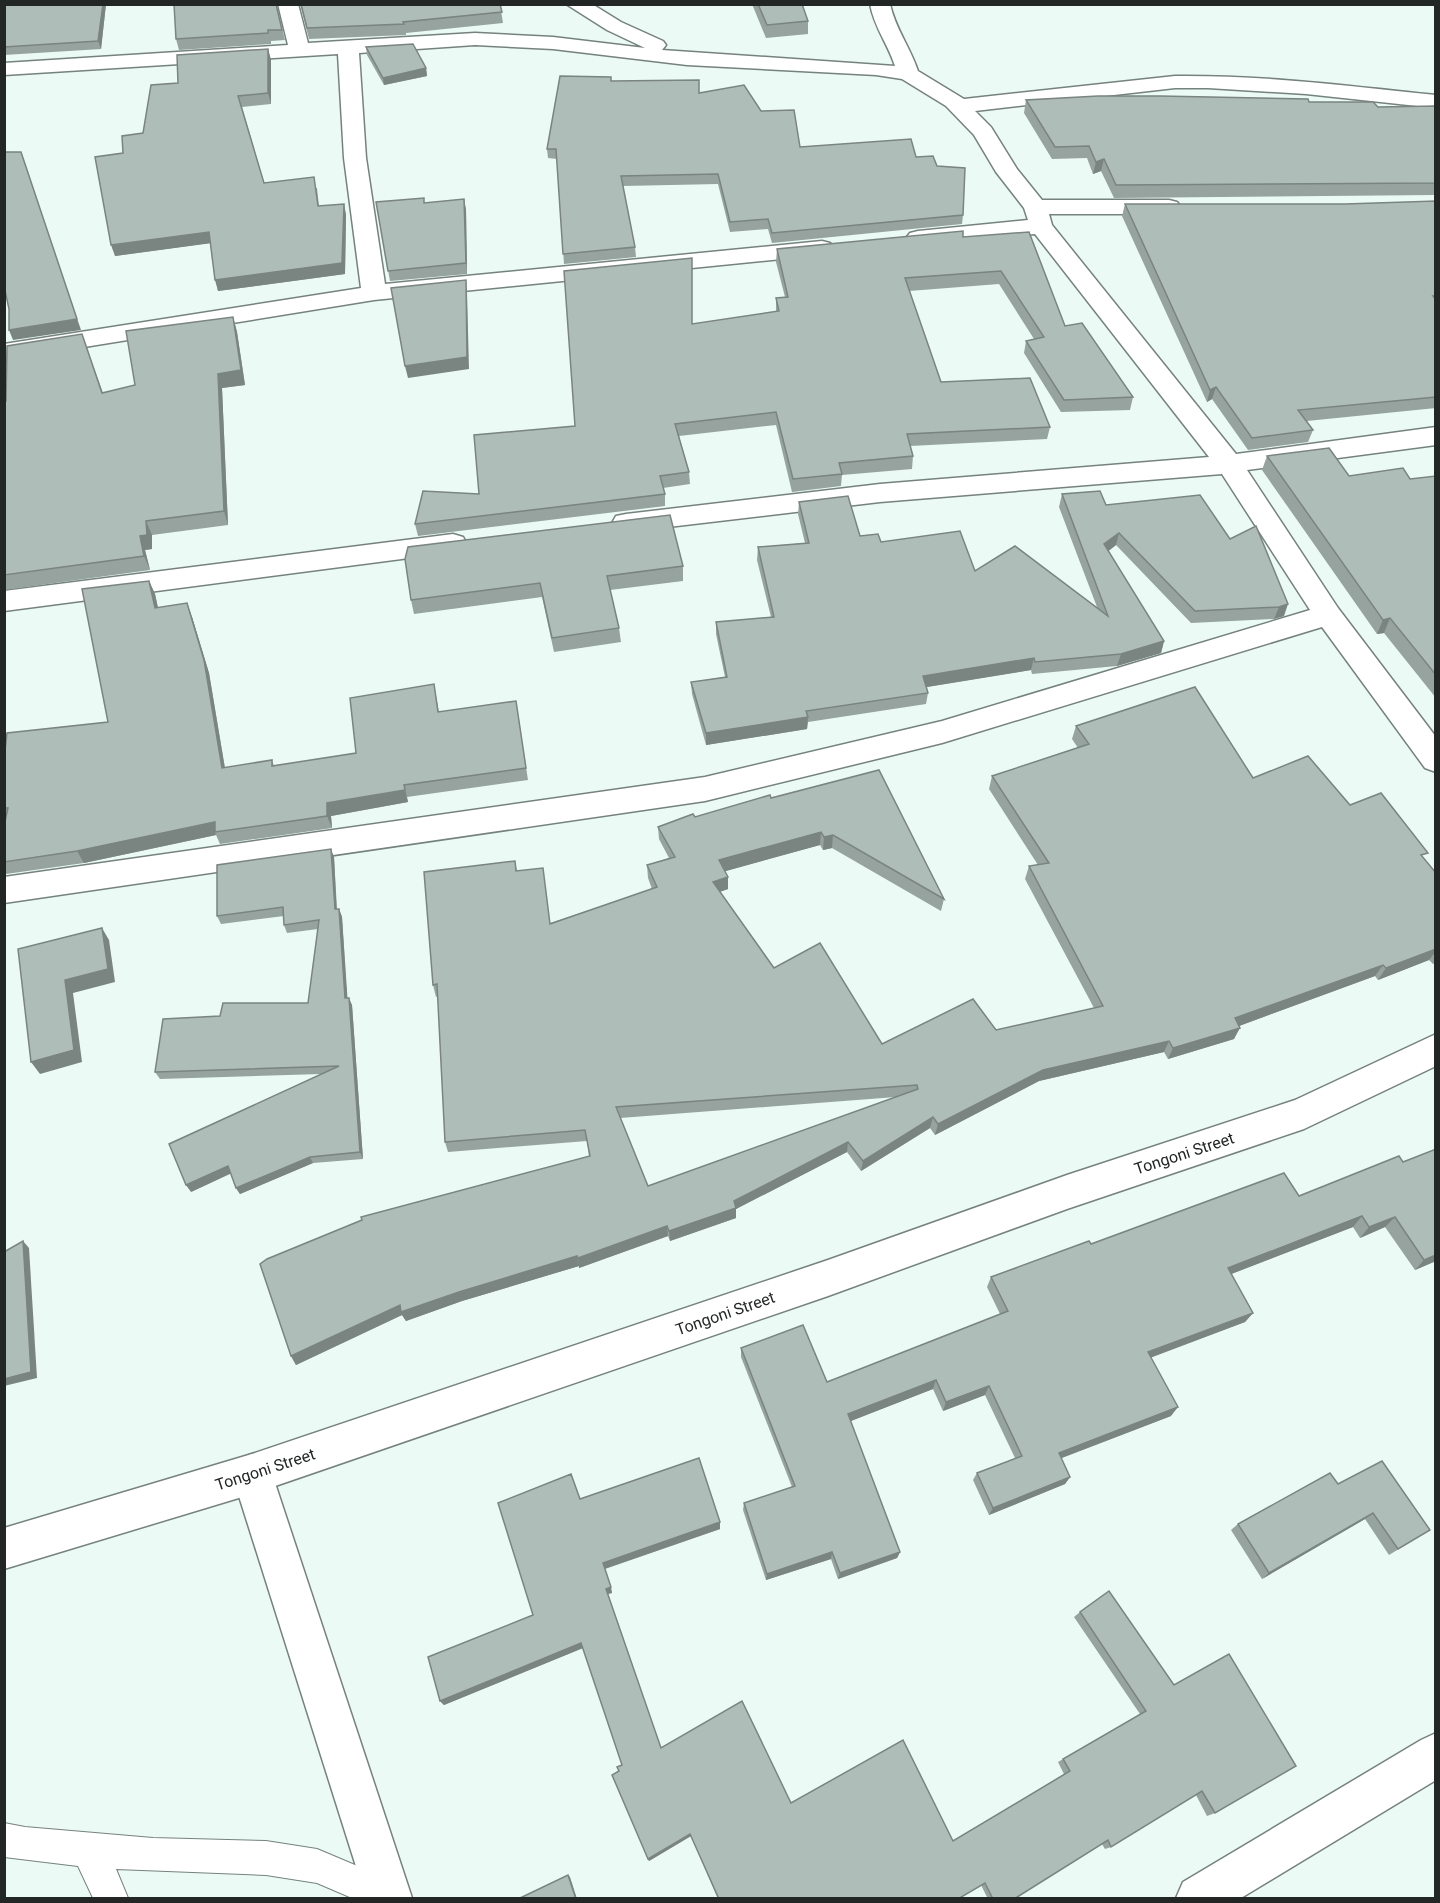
<svg xmlns="http://www.w3.org/2000/svg" width="1440" height="1903" viewBox="0 0 1440 1903" font-family="Roboto,sans-serif">
<style>
.lines{fill:none;stroke-linecap:round;stroke-linejoin:round}
.service-casing{stroke:#75827d;stroke-width:2}
.minor-casing{stroke:#75827d;stroke-width:3}
.tertiary-casing{stroke:#75827d;stroke-width:3}
.service{fill:#fff;fill-rule:evenodd}
.minor{fill:#fff;fill-rule:evenodd}
.tertiary{fill:#fff;fill-rule:evenodd}
.wall{fill:#96a39e;fill-rule:evenodd}
.shaded-wall{fill:#7a8481}
.building{fill:#afbdb8;stroke:#7a8481;stroke-width:1.5;fill-rule:evenodd}
.labels{text-anchor:middle;stroke-width:6;stroke-linejoin:round;paint-order:stroke}
.street-label{font-size:16px;fill:#222725;stroke:#fff}
</style>
<rect width="100%" height="100%" fill="#ebfaf4"/>
<g class="lines">
<defs>
<polygon id="service" points="4,1823 25,1827 153,1838 266,1841 317,1849 400,1884 406,1896 405,1898 352,1898 317,1883 266,1875 116,1869 128,1898 93,1898 78,1866 4,1857"/>
<g id="minor">
<path d="M278 4H298L308 43 475 33 553 37 645 48 607 30 566 4H592L621 22 663 41 666 45 662 50 895 66C888 44 874 27 870 4H890C895 28 910 47 918 71L964 99 1175 76C1263 75 1349 86 1436 95V108L1306 94 1208 88H1175L975 111 991 127 1017 169 1042 200H1169L1177 202 1181 207 1177 212 1169 214H1049L1052 225 1236 454 1436 427V445L1247 470 1338 608 1436 737V772L1425 768 1322 627 942 743 705 801 4 903V877L705 777 942 721 1310 610 1222 474 880 502 626 532 616 530 612 523 616 516 626 514 880 484 1209 457 1035 234 918 245 910 243 906 238 910 233 918 231 1028 220 1024 208 996 172 974 135 946 106 902 79 876 75 687 65 553 49 475 45 359 53 366 158 385 284 822 241 830 243 834 248 830 253 822 255 374 300 4 360V344L361 288 344 158 338 54 4 75V63L288 45Z"/>
<polygon points="453,534 463,537 467,544 463,551 4,611 4,591"/>
<polygon points="252,1454 266,1460 272,1474 412,1898 366,1898 232,1474 238,1460"/>
<polygon points="1436,1733 1436,1780 1241,1898 1176,1898 1183,1882 1421,1740"/>
</g>
<polygon id="tertiary" points="1436,1034 1436,1066 1304,1129 1067,1209 828,1296 252,1494 4,1569 4,1528 252,1454 828,1260 1067,1175 1295,1100"/>
</defs>
<use href="#service" class="service-casing"/>
<use href="#minor" class="minor-casing"/>
<use href="#tertiary" class="tertiary-casing"/>
<use href="#service" class="service"/>
<use href="#minor" class="minor"/>
<use href="#tertiary" class="tertiary"/>
</g>
<g class="wall">
<polygon points="6,4 106,4 101,49 4,55 4,11"/>
<polygon points="276,4 285,40 271,41 271,44 179,50 176,39"/>
<polygon points="300,4 500,4 503,23 406,33 406,35 309,39"/>
<polygon points="752,4 803,4 803,8 808,21 808,34 766,38"/>
<polygon points="366,47 426,68 427,76 384,85 367,55"/>
<polygon points="268,49 271,60 271,104 242,107 264,183 317,188 319,206 344,204 346,215 345,274 218,291 210,243 115,256 123,153 143,133 178,83"/>
<polygon points="611,77 611,81 699,93 761,111 800,147 916,157 937,166 963,215 962,224 772,243 768,229 730,232 718,184 623,186 635,247 636,257 564,264 557,159 548,158 547,149"/>
<polygon points="1026,100 1309,102 1378,107 1436,106 1436,195 1114,198 1101,171 1093,174 1087,158 1052,159 1024,113"/>
<polygon points="464,199 466,210 467,274 390,281 376,202 424,203"/>
<polygon points="1436,201 1436,408 1307,421 1313,430 1308,442 1248,450 1212,399 1207,402 1122,216 1125,204 1345,204"/>
<polygon points="963,237 1065,326 1133,397 1130,410 1061,412 1024,353 1026,341 1034,339 999,284 909,291 941,382 1050,427 1047,439 910,446 913,456 912,469 842,475 841,486 792,492 776,425 679,436 689,472 690,484 663,488 665,494 665,506 418,536 415,524 479,494 575,426 776,311 776,298 785,297 776,262 777,249"/>
<polygon points="233,317 237,332 245,385 222,388 228,525 152,535 152,549 145,550 150,570 4,590 4,401 6,401 82,334 103,393 135,385"/>
<polygon points="1267,456 1349,476 1410,479 1436,476 1436,698 1384,633 1377,634 1262,470"/>
<polygon points="1062,494 1230,539 1256,526 1284,616 1274,619 1191,623 1116,545 1108,551 1164,641 1161,653 1117,666 1032,674 1031,670 926,687 928,693 926,704 808,722 807,729 706,745 692,694 691,682 725,677 716,634 716,622 771,617 757,560 758,547 805,543 798,514 799,502 860,536 1097,607 1059,507"/>
<polygon points="405,559 683,566 683,581 610,590 619,628 621,642 554,652 542,597 414,614 411,600"/>
<polygon points="149,581 155,594 158,608 192,617 209,673 225,768 272,760 274,766 356,753 434,684 439,712 516,701 528,780 407,797 408,802 331,816 332,828 220,844 216,835 84,863 6,874 4,872 4,826 6,820 4,819 4,759 108,722"/>
<path d="M1076 726 1253 778 1350 805 1424 859 1436 873V963L1433 964 1429 960 1378 980 1375 976 1239 1026 1234 1039 1168 1059 1164 1052 1039 1081 935 1135 930 1128 861 1171 847 1152 736 1209V1218L670 1241 668 1236 579 1268V1266L462 1301 406 1321 402 1315 296 1365 291 1356 589 1156 587 1141 448 1152 445 1142 438 996 436 997 433 985 515 861 517 871 550 923 652 889 648 878 647 865 669 858 659 839 658 827 771 798 944 899 941 911 832 848 823 850 820 845 725 871 728 877V889L720 892 774 968 882 1044 996 1030 1094 1008 1025 879 1029 866 1038 865 989 789 992 776 1078 748 1072 739ZM896 1097 648 1186 620 1118Z"/>
<polygon points="334,857 337,909 339,909 342,917 347,998 352,1005 363,1159 313,1163 240,1194 236,1188 231,1173 191,1192 321,1074 160,1079 155,1072 220,1016 308,1003 318,929 287,933 284,925 284,916 221,924 217,916"/>
<polygon points="1399,1156 1436,1261 1415,1270 1385,1227 1360,1238 1353,1227 1231,1274 1253,1313 1245,1322 1151,1357 1171,1416 1061,1458 1070,1477 1065,1484 989,1515 973,1480 977,1473 1015,1458 985,1395 943,1411 933,1389 850,1421 900,1552 897,1558 838,1579 831,1559 766,1580 743,1510 744,1503 792,1487 741,1357 741,1348 827,1382 1000,1314 987,1287 991,1277 1091,1244 1299,1196"/>
<polygon points="1338,1484 1430,1530 1389,1555 1365,1519 1262,1579 1231,1530 1238,1524"/>
<polygon points="580,1499 720,1529 605,1569 612,1593 608,1594 661,1748 791,1803 953,1841 1064,1774 1058,1762 1140,1714 1074,1617 1080,1612 1109,1591 1215,1813 1207,1816 1196,1795 1111,1847 1105,1849 1102,1844 1014,1899 988,1899 981,1885 958,1899 718,1899 691,1836 649,1861 648,1859 619,1771 622,1765 583,1648 444,1705 440,1701 533,1615"/>
</g>
<g class="shaded-wall">
<polygon points="103,4 106,4 101,49 98,41"/>
<polygon points="268,49 271,60 271,104 268,93"/>
<polygon points="426,68 427,76 384,85 383,78"/>
<polygon points="1104,159 1101,171 1093,174 1096,162"/>
<polygon points="24,162 81,330 13,340 9,330"/>
<polygon points="464,199 466,210 467,274 466,263"/>
<polygon points="344,204 346,215 345,274 218,291 215,280"/>
<polygon points="209,232 212,243 115,256 111,245"/>
<polygon points="466,280 467,293 469,369 408,378 405,366"/>
<polygon points="233,317 237,332 245,385 222,388 228,525 224,511 218,374"/>
<polygon points="1216,387 1212,399 1207,402 1210,390"/>
<polygon points="146,521 152,535 152,549 145,550 150,570 144,556 140,536"/>
<polygon points="1119,533 1116,545 1101,557 1104,544"/>
<polygon points="149,581 155,594 161,622 155,608"/>
<polygon points="187,603 192,617 209,673 227,781 222,768"/>
<polygon points="1288,604 1284,616 1274,619 1279,607"/>
<polygon points="1390,618 1384,633 1377,634 1383,620"/>
<polygon points="1164,641 1161,653 1117,666 1121,654"/>
<polygon points="1034,658 1031,670 921,688 923,676"/>
<polygon points="808,717 807,729 706,745 706,733"/>
<polygon points="404,785 408,802 331,816 332,828 327,816 327,803"/>
<polygon points="215,822 215,832 216,835 84,863 77,851"/>
<polygon points="821,832 820,845 719,873 719,860"/>
<polygon points="833,835 832,848 823,850 824,837"/>
<polygon points="331,849 334,857 337,917 335,909"/>
<polygon points="728,877 728,889 713,894 713,882"/>
<polygon points="339,909 342,917 348,1006 345,998"/>
<polygon points="102,928 109,940 115,982 73,993 82,1062 40,1074 31,1062 65,980"/>
<polygon points="1436,949 1436,951 1429,960 1378,980 1386,968"/>
<polygon points="1383,965 1375,976 1228,1030 1235,1018"/>
<polygon points="349,998 352,1005 363,1159 360,1152"/>
<polygon points="1240,1028 1234,1039 1168,1059 1173,1048"/>
<polygon points="1169,1041 1164,1052 1039,1081 935,1135 938,1124 1043,1070"/>
<polygon points="933,1117 930,1128 861,1171 863,1161"/>
<polygon points="848,1142 847,1152 736,1209 736,1218 670,1241 669,1231 734,1201"/>
<polygon points="310,1157 313,1163 240,1194 236,1188"/>
<polygon points="228,1166 232,1173 191,1192 186,1185"/>
<polygon points="1362,1216 1353,1227 1221,1278 1228,1268"/>
<polygon points="1395,1217 1385,1227 1360,1238 1369,1227"/>
<polygon points="667,1226 668,1236 579,1268 578,1258"/>
<polygon points="23,1241 29,1248 37,1378 4,1386 4,1379"/>
<polygon points="1436,1255 1436,1261 1415,1270 1424,1260"/>
<polygon points="577,1256 579,1266 462,1301 406,1321 402,1315 296,1365 291,1356 400,1305 459,1292"/>
<polygon points="1253,1313 1245,1322 1142,1361 1148,1352"/>
<polygon points="936,1380 933,1389 846,1423 848,1414"/>
<polygon points="989,1386 985,1395 943,1411 946,1402"/>
<polygon points="1178,1407 1171,1416 1054,1461 1059,1453"/>
<polygon points="1070,1477 1065,1484 989,1515 993,1508"/>
<polygon points="1373,1513 1365,1519 1262,1579 1269,1573"/>
<polygon points="720,1522 720,1529 604,1569 603,1563"/>
<polygon points="832,1552 831,1559 766,1580 767,1574"/>
<polygon points="900,1552 897,1558 838,1579 840,1573"/>
<polygon points="611,1587 612,1593 607,1594 606,1589"/>
<polygon points="581,1643 583,1648 444,1705 440,1701"/>
<polygon points="690,1834 691,1836 649,1861 648,1859"/>
<polygon points="568,1875 570,1877 577,1899 576,1899"/>
</g>
<g class="building">
<polygon points="6,4 103,4 98,41 4,47 4,11"/>
<polygon points="174,4 276,4 282,30 268,30 268,33 176,39"/>
<polygon points="301,4 500,4 502,12 403,22 404,24 307,28"/>
<polygon points="758,4 802,4 808,21 767,25"/>
<polygon points="413,44 426,68 383,78 366,47"/>
<polygon points="268,49 268,93 238,96 264,183 314,177 318,206 344,204 342,263 215,280 209,232 111,245 95,157 123,153 122,136 143,133 151,85 178,83 177,55"/>
<polygon points="560,76 611,77 611,81 699,80 699,93 744,85 761,111 794,110 800,147 911,139 916,157 933,156 937,166 965,168 963,215 772,233 768,219 730,222 718,174 621,176 635,247 563,254 556,149 547,149"/>
<polygon points="1098,96 1160,96 1308,99 1309,102 1373,102 1378,107 1436,106 1436,183 1116,185 1104,159 1096,162 1089,146 1055,147 1026,100"/>
<polygon points="4,152 21,152 77,319 9,330 9,309 4,286"/>
<polygon points="424,198 424,203 464,199 466,263 388,271 376,202"/>
<polygon points="1436,201 1436,296 1433,296 1436,300 1436,397 1298,410 1313,430 1252,438 1216,387 1210,390 1125,204 1345,204"/>
<polygon points="963,231 963,237 1029,232 1065,326 1082,323 1133,397 1064,400 1026,341 1044,337 1001,271 905,278 941,382 1030,378 1050,427 907,434 913,456 839,463 842,474 793,479 776,412 675,424 689,472 660,476 665,494 415,524 423,491 479,494 474,435 575,426 564,271 692,258 692,324 779,311 776,298 788,297 777,249"/>
<polygon points="466,280 467,357 405,366 391,288"/>
<polygon points="233,317 241,370 218,374 224,511 146,521 147,535 140,536 144,556 4,575 4,401 6,401 7,346 82,334 102,393 135,385 126,331"/>
<polygon points="1329,448 1349,476 1403,468 1410,479 1436,476 1436,675 1390,618 1383,620 1267,456"/>
<polygon points="1100,491 1106,505 1200,495 1230,539 1256,526 1288,604 1279,607 1195,611 1119,533 1104,544 1164,641 1121,654 1035,662 1034,658 923,676 928,693 806,711 808,717 706,733 691,682 727,677 716,622 774,617 758,547 809,543 799,502 848,496 860,536 878,534 881,542 960,531 975,571 1015,546 1108,616 1062,494"/>
<polygon points="670,515 683,566 607,576 619,628 552,638 540,583 411,600 405,559 408,547"/>
<polygon points="149,581 155,608 187,603 204,660 222,768 272,760 272,766 356,753 350,698 434,684 438,712 516,701 526,768 404,785 405,790 327,803 327,816 215,832 215,822 77,851 4,862 4,826 8,808 4,808 4,759 7,733 108,722 82,589"/>
<path d="M1195 687 1253 778 1308 756 1350 805 1381 793 1428 853 1421 855 1436 873V949L1386 968 1383 965 1235 1018 1240 1028 1173 1048 1169 1041 1043 1070 938 1124 933 1117 863 1161 848 1142 734 1201 736 1208 669 1231 667 1226 578 1258 577 1256 459 1292 401 1312 400 1305 291 1356 260 1264 267 1259 362 1220 361 1217 590 1156 585 1130 445 1142 437 984 433 985 424 872 515 861 516 871 543 868 550 924 657 887 647 865 675 857 658 827 693 814 695 817 770 795 771 798 879 770 944 899 833 835 824 837 821 832 719 860 728 877 713 882 774 968 820 943 882 1044 973 999 996 1030 1103 1006 1029 866 1049 863 992 776 1089 744 1076 726ZM917 1085 918 1089 648 1186 616 1107Z"/>
<polygon points="331,849 335,909 339,909 345,998 349,998 360,1152 310,1157 236,1188 228,1166 186,1185 169,1144 339,1066 155,1072 163,1019 220,1016 223,1003 308,1003 319,920 284,925 283,907 217,916 217,865"/>
<polygon points="102,928 108,969 65,980 74,1050 31,1062 18,949"/>
<polygon points="1436,1149 1436,1255 1424,1260 1395,1217 1369,1227 1362,1216 1228,1268 1253,1313 1148,1352 1178,1407 1059,1453 1070,1477 993,1508 977,1473 1022,1456 989,1386 946,1402 936,1380 848,1414 900,1552 840,1573 832,1552 767,1574 744,1503 795,1486 741,1348 803,1325 827,1382 1008,1311 991,1277 1089,1241 1091,1244 1284,1173 1299,1196 1399,1156 1403,1162"/>
<polygon points="23,1241 31,1372 4,1379 4,1252"/>
<polygon points="699,1458 720,1522 603,1563 611,1587 606,1589 661,1748 742,1701 791,1803 903,1740 953,1841 1070,1771 1063,1759 1146,1711 1080,1612 1109,1591 1174,1685 1229,1654 1296,1766 1215,1813 1202,1791 1111,1847 1108,1840 1014,1899 993,1899 985,1883 958,1899 719,1899 690,1834 648,1859 612,1775 619,1771 617,1767 622,1765 581,1643 440,1701 428,1657 533,1615 498,1503 571,1474 580,1499"/>
<polygon points="1382,1461 1430,1530 1398,1549 1373,1513 1269,1573 1238,1524 1330,1473 1338,1484"/>
<polygon points="568,1875 576,1899 518,1899"/>
</g>
<g class="labels">
<g class="street-label">
<text transform="translate(1184 1153) rotate(-18)" y="6">Tongoni Street</text>
<text transform="translate(725 1313) rotate(-19)" y="6">Tongoni Street</text>
<text transform="translate(265 1469) rotate(-18)" y="6">Tongoni Street</text>
</g>
</g>
<rect width="1440" height="1903" fill="none" stroke="#222725" stroke-width="12"/>
</svg>
